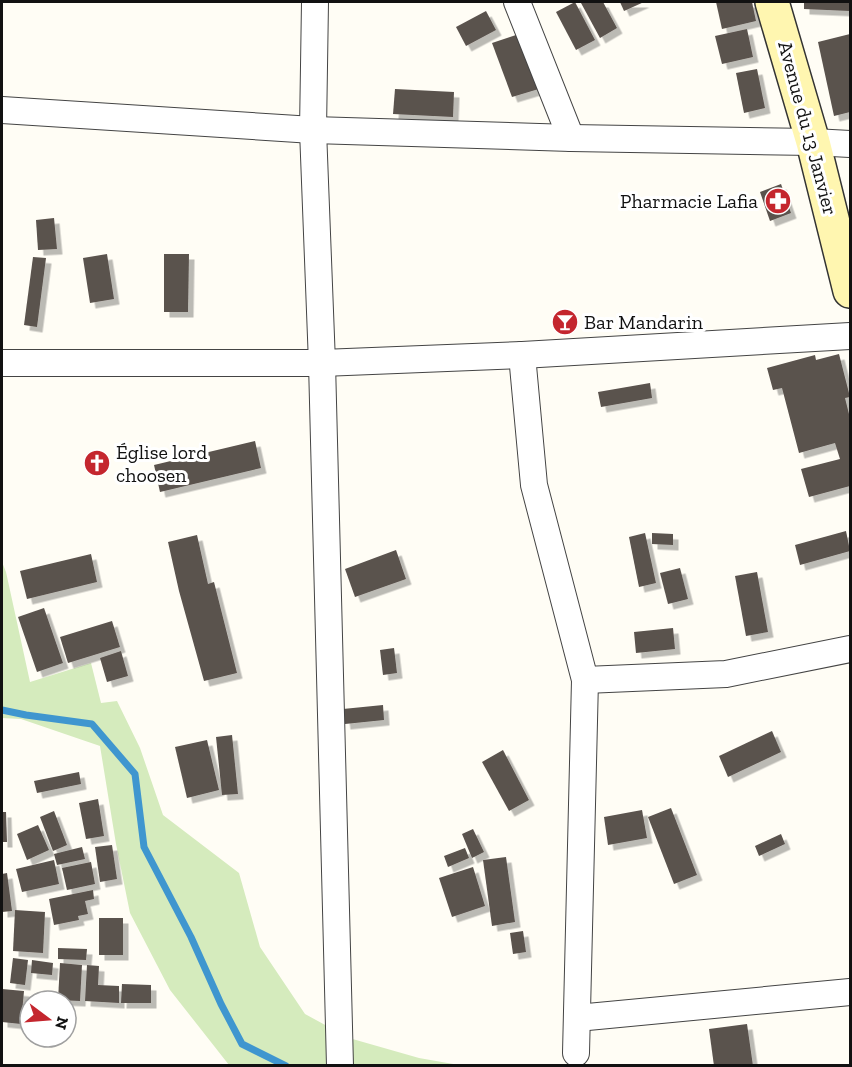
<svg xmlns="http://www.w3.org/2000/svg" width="852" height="1067" viewBox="0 0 852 1067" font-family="'Zilla Slab',serif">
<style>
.green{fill:#d5ebbd}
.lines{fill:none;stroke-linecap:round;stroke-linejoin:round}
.stream{stroke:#3f96cf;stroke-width:7}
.building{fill:#5a524d;filter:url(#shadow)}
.street-casing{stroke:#444;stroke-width:28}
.secondary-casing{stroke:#333;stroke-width:36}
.street{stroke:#fff;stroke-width:26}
.secondary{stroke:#fff6b0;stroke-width:33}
.labels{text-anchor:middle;stroke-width:6;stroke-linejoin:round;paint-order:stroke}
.street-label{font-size:20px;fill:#111;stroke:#fff}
.poi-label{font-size:20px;fill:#111;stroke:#fff;text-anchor:start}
</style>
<defs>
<filter id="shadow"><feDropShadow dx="5.5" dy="5.5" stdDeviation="0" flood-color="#0004"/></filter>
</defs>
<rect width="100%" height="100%" fill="#fffdf5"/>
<polygon class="green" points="2,562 6,572 30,682 91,663 101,703 117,701 140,748 163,815 239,873 260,947 305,1014 349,1038 419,1058 459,1065 229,1065 170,990 130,913 116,844 100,746 21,719 2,718"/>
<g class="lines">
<polyline class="stream" points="2,710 26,715 92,724 135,774 144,847 191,937 221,1004 242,1044 286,1066"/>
</g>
<g class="building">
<polygon points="575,2 595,40 576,50 556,12"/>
<polygon points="583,2 603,2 617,28 600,38 581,3"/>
<polygon points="620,2 644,2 624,11"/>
<polygon points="716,2 752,2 756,21 722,29"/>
<polygon points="804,2 850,2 850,11 804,9"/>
<polygon points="486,11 496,30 466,46 456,27"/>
<polygon points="747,29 753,57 722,64 715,36"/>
<polygon points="522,33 542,88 512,97 492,43"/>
<polygon points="850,34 850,112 834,116 818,42"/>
<polygon points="757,69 765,108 744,113 736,73"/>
<polygon points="395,89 454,92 453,117 393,114"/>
<polygon points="781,184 791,213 770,221 760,192"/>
<polygon points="54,218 57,249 38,250 36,220"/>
<polygon points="107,254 114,299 90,303 83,258"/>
<polygon points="164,254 189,254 188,312 164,312"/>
<polygon points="33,257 46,258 37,327 24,325"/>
<polygon points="839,354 850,397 845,398 850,418 850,486 809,497 801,469 840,459 835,443 799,453 782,388 773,390 767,368 815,355 816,360"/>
<polygon points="650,383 652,398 601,407 598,392"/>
<polygon points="255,441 261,468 160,492 154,465"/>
<polygon points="846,531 850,551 800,565 795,545"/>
<polygon points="645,533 656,583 639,587 629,537"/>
<polygon points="652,533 673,534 673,545 652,544"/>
<polygon points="197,535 208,584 214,582 237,673 204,681 179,591 168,542"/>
<polygon points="396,550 406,579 355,597 345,569"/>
<polygon points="91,554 97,582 27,599 20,571"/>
<polygon points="680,568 688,599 668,604 660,573"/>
<polygon points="757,572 768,632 746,636 735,576"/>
<polygon points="44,608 63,663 37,672 18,617"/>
<polygon points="112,621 120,647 68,663 60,637"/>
<polygon points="673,628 675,649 636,653 634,632"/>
<polygon points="394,648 397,673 383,675 380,650"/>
<polygon points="121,651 128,676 107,682 100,658"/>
<polygon points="383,705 384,720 345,724 343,709"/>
<polygon points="772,731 781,752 728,777 719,756"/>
<polygon points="232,735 238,794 222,795 216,737"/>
<polygon points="207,740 219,790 187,798 175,747"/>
<polygon points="503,750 529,800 509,811 482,762"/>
<polygon points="79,772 81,784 37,793 34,781"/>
<polygon points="98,799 104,836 86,839 79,803"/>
<polygon points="671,808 697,875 674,884 648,817"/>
<polygon points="642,810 647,838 608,845 604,817"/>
<polygon points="54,811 67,845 53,851 40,817"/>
<polygon points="2,812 6,812 7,842 2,842"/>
<polygon points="38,825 49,850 27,860 17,834"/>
<polygon points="473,829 484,852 472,858 462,834"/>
<polygon points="781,834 785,844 759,856 755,846"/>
<polygon points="112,845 117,879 100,882 95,847"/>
<polygon points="82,847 85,859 57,865 54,854"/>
<polygon points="465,848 469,858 448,867 444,856"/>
<polygon points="506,857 515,922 492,926 483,860"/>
<polygon points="54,860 59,884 22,892 16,869"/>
<polygon points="91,862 95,884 67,890 62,868"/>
<polygon points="473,867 485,906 452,917 439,878"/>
<polygon points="7,873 12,911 2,912 2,874"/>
<polygon points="93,890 94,899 85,901 88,914 78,916 79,920 54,925 49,899"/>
<polygon points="15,910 45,912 43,953 13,951"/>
<rect x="99" y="918" width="24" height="37"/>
<polygon points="523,931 526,952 513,954 510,933"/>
<polygon points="58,948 87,949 86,960 58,959"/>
<polygon points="13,958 28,960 25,985 10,983"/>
<polygon points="32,960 53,963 52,975 31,973"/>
<polygon points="60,963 82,965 80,1001 58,1000"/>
<polygon points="87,965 99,966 98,985 119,986 119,1003 85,1001"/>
<polygon points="122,984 151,985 151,1003 121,1003"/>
<polygon points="2,989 24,991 21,1024 2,1022"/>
<polygon points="747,1024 753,1066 714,1066 709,1029"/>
</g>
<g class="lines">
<defs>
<g id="street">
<polyline points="315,2 313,130 322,363 340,1066"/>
<polyline points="517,2 571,138"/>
<polyline points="2,110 313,130 571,138 813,142 850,144"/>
<polyline points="522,355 534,485 585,680 576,1053"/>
<polyline points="2,363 322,363 522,355 850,336"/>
<polyline points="585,680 726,674 850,649"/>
<polyline points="577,1018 850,992"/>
</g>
<polyline id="secondary" points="772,2 813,142 850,291"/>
</defs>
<use href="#street" class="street-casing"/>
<use href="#secondary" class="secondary-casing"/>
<use href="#street" class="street"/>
<use href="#secondary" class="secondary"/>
</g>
<defs>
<symbol id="pharmacy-disc" viewBox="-11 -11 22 22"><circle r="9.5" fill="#c4262e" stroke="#fff"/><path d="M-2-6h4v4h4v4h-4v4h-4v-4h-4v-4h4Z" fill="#fff"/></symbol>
<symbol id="bar-disc" viewBox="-11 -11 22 22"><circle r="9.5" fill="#c4262e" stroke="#fff"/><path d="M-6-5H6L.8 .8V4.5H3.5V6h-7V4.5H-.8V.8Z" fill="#fff"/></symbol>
<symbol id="church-disc" viewBox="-11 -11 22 22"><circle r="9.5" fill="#c4262e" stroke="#fff"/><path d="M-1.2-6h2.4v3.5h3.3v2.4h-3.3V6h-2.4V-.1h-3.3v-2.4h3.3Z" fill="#fff"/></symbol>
</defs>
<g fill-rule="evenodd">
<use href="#pharmacy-disc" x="763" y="186" width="30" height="30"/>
<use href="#bar-disc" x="550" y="307" width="30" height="30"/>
<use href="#church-disc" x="82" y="448" width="30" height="30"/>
</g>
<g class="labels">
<g class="street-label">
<text transform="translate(808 128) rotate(75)" y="7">Avenue du 13 Janvier</text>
</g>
<g class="poi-label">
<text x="758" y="208" text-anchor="end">Pharmacie Lafia</text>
<text x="584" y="329">Bar Mandarin</text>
<text x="116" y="459">Église lord<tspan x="116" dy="23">choosen</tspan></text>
</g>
</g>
<rect width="852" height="1067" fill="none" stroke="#111111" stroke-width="6"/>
<g transform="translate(48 1019) rotate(106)"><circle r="28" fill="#ffffff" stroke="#a0a0a0" stroke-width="1.5"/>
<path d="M0-4.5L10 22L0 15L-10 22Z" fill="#c4262e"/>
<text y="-9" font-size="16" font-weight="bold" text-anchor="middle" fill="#111111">N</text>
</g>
</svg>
